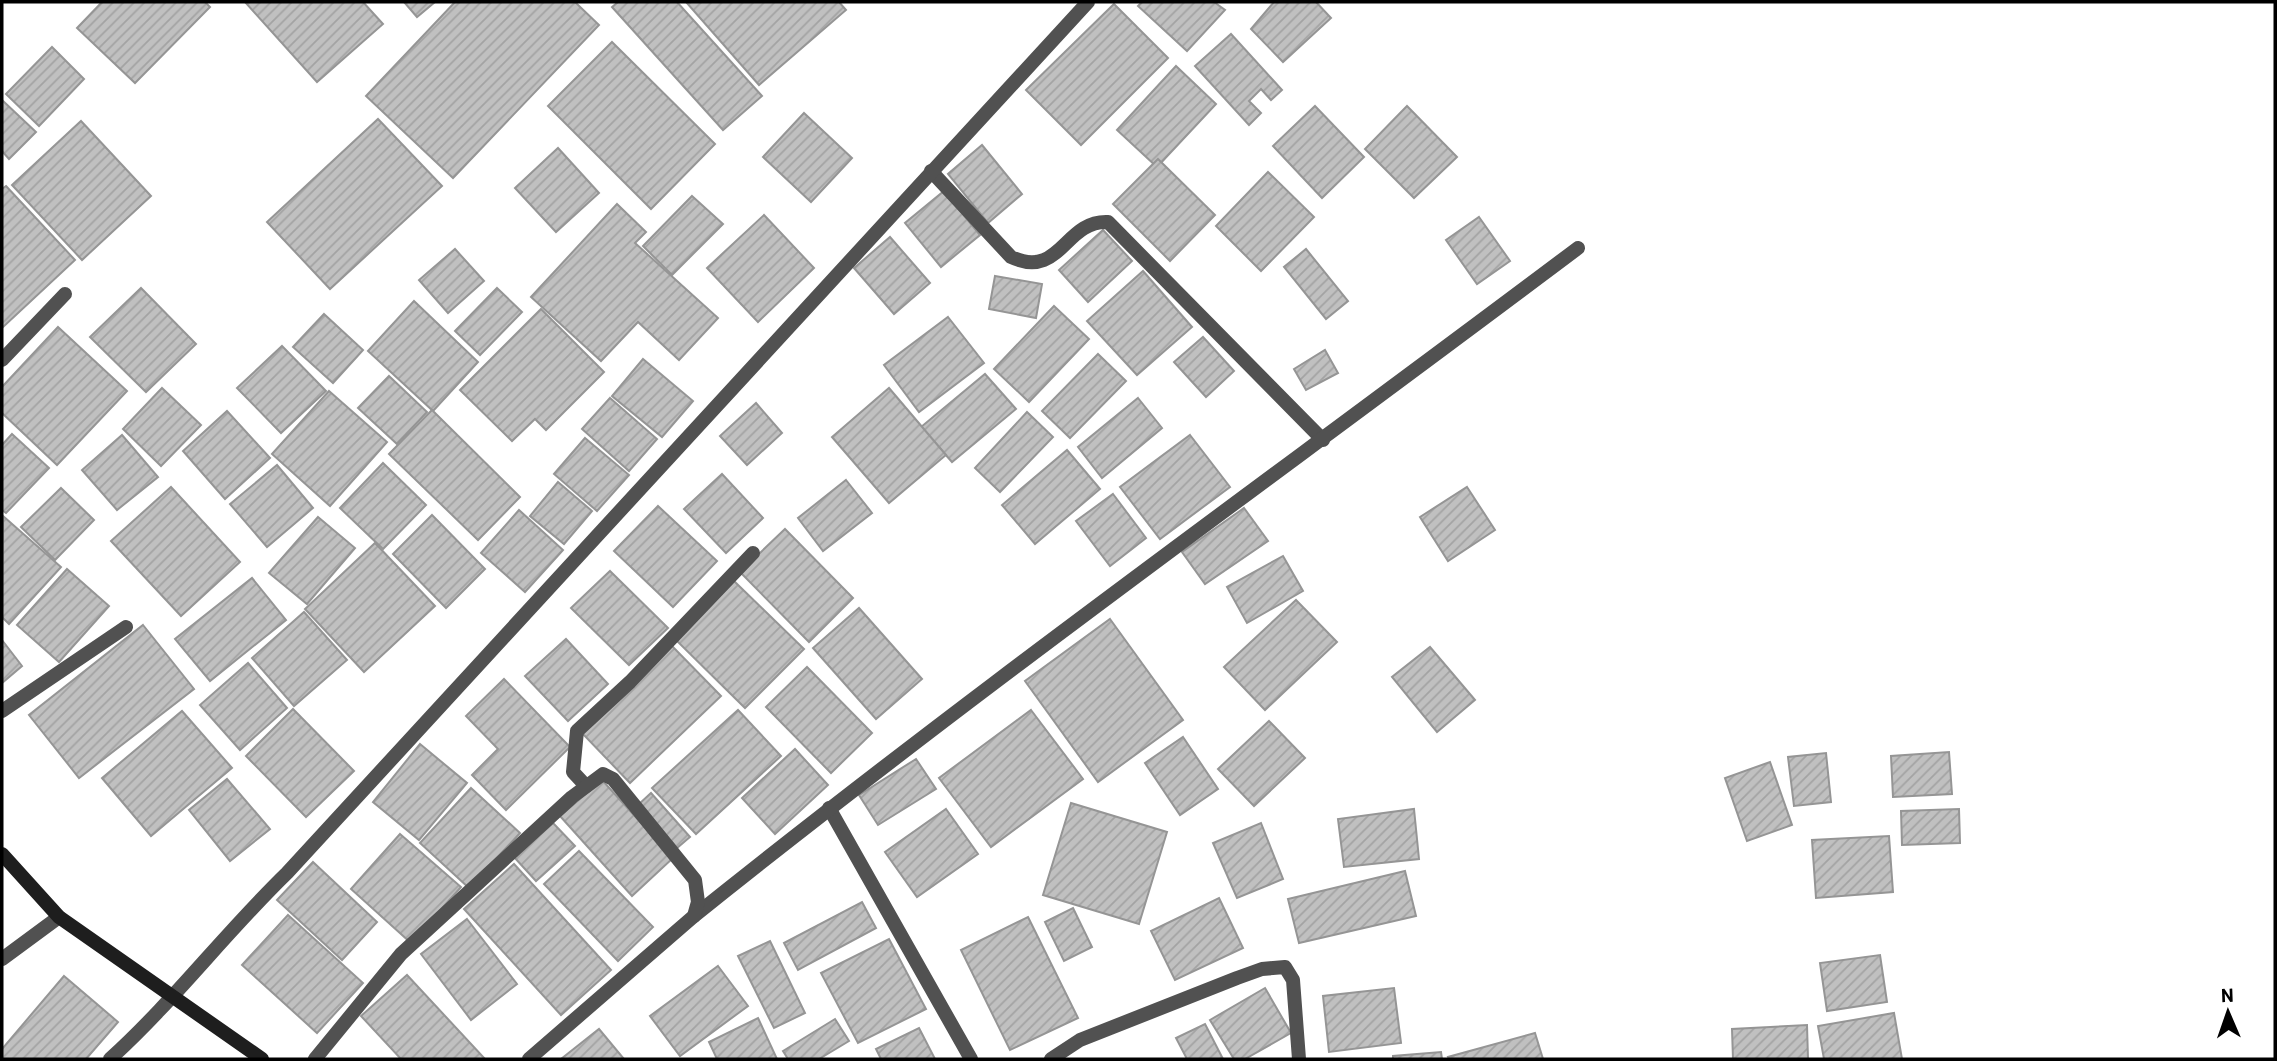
<svg xmlns="http://www.w3.org/2000/svg" width="2277" height="1061" viewBox="0 0 2277 1061" font-family="Barlow,sans-serif">
<style>
.building{fill:url(#building-hatch);stroke:#959595;stroke-width:2}
.lines{fill:none;stroke-linecap:round;stroke-linejoin:round}
.street{stroke:#515151;stroke-width:14}
.secondary{stroke:#1e1e1e;stroke-width:14}
</style>
<defs>
<pattern id="building-hatch" width="6" height="6" patternUnits="userSpaceOnUse" patternTransform="scale(1.75)"><rect width="6" height="6" fill="#c0c0c0"/><path d="M-1 1l2-2M0 6l6-6M5 7l2-2" fill="none" stroke="#a3a3a3"/></pattern>
</defs>
<rect width="100%" height="100%" fill="#fff"/>
<g class="building">
<polygon points="102,2 205,2 210,7 135,83 77,28"/>
<polygon points="245,2 363,2 383,24 317,82"/>
<polygon points="404,2 435,2 417,17"/>
<polygon points="455,2 575,2 599,25 453,178 366,96"/>
<polygon points="618,2 677,2 762,96 723,130 612,7"/>
<polygon points="686,2 839,2 846,10 759,85"/>
<polygon points="1142,2 1214,2 1225,10 1187,51 1138,6"/>
<polygon points="1274,2 1316,2 1331,18 1283,62 1251,29"/>
<polygon points="1114,4 1168,58 1081,145 1026,90"/>
<polygon points="1231,34 1282,90 1271,100 1261,89 1249,101 1261,113 1249,125 1195,66"/>
<polygon points="612,42 715,144 651,209 548,106"/>
<polygon points="52,47 84,79 39,126 6,94"/>
<polygon points="1176,66 1216,104 1157,167 1117,130"/>
<polygon points="2,100 36,132 9,159 2,151"/>
<polygon points="1315,106 1364,157 1322,198 1273,146"/>
<polygon points="1407,106 1457,157 1414,198 1365,149"/>
<polygon points="804,113 852,158 811,202 763,157"/>
<polygon points="378,119 442,186 330,289 267,222"/>
<polygon points="81,121 151,196 82,260 12,185"/>
<polygon points="982,145 1022,194 988,223 948,174"/>
<polygon points="558,148 599,193 556,232 515,188"/>
<polygon points="1158,159 1215,215 1170,261 1113,204"/>
<polygon points="1268,172 1314,217 1261,271 1216,226"/>
<polygon points="6,186 75,260 2,328 2,189"/>
<polygon points="944,191 980,235 941,267 905,223"/>
<polygon points="692,196 723,224 672,275 643,246"/>
<polygon points="617,204 646,232 635,243 718,318 679,360 638,322 601,361 531,297"/>
<polygon points="764,215 814,268 758,322 707,268"/>
<polygon points="1479,217 1510,261 1477,284 1446,240"/>
<polygon points="1103,230 1132,261 1088,302 1059,270"/>
<polygon points="890,237 930,283 894,314 854,268"/>
<polygon points="455,249 484,281 448,313 419,280"/>
<polygon points="1306,249 1348,301 1326,319 1284,267"/>
<polygon points="1143,271 1192,327 1137,375 1087,321"/>
<polygon points="995,276 1042,284 1036,318 989,309"/>
<polygon points="141,288 196,344 146,392 90,337"/>
<polygon points="497,288 522,312 480,355 455,331"/>
<polygon points="414,301 478,362 433,411 368,351"/>
<polygon points="1054,306 1089,339 1029,402 994,369"/>
<polygon points="541,309 604,372 546,430 535,419 512,441 460,390"/>
<polygon points="324,314 363,350 333,383 293,347"/>
<polygon points="948,317 984,363 919,412 884,365"/>
<polygon points="58,327 127,391 57,465 2,413 2,387"/>
<polygon points="1203,337 1234,371 1206,397 1174,362"/>
<polygon points="282,346 326,391 281,433 237,388"/>
<polygon points="1325,350 1338,373 1306,390 1294,369"/>
<polygon points="1098,354 1126,381 1070,438 1042,411"/>
<polygon points="643,359 693,401 662,437 612,396"/>
<polygon points="985,374 1016,409 952,462 921,427"/>
<polygon points="389,376 427,412 397,444 358,408"/>
<polygon points="162,388 201,425 161,466 123,429"/>
<polygon points="889,388 946,455 889,503 832,437"/>
<polygon points="329,391 387,442 330,506 272,454"/>
<polygon points="610,398 657,439 629,471 582,429"/>
<polygon points="1138,398 1162,428 1102,478 1078,447"/>
<polygon points="756,403 782,433 747,465 720,436"/>
<polygon points="432,410 520,497 478,540 389,454"/>
<polygon points="227,411 270,458 225,499 183,451"/>
<polygon points="1027,412 1053,437 1000,492 975,468"/>
<polygon points="12,434 49,468 6,513 2,510 2,445"/>
<polygon points="122,435 158,477 117,510 82,470"/>
<polygon points="1190,435 1230,487 1160,539 1120,487"/>
<polygon points="585,438 629,475 597,511 554,474"/>
<polygon points="1067,450 1100,489 1035,544 1002,505"/>
<polygon points="383,463 426,505 383,549 340,508"/>
<polygon points="277,465 313,508 267,547 230,504"/>
<polygon points="722,474 763,518 726,553 684,509"/>
<polygon points="846,480 872,513 823,551 798,518"/>
<polygon points="558,482 592,511 564,544 530,516"/>
<polygon points="171,487 240,562 181,616 111,541"/>
<polygon points="1467,487 1495,530 1448,561 1420,517"/>
<polygon points="61,488 94,520 55,560 21,527"/>
<polygon points="1113,494 1146,538 1110,566 1076,521"/>
<polygon points="658,506 717,561 673,607 614,551"/>
<polygon points="1244,508 1268,541 1205,584 1182,552"/>
<polygon points="519,510 563,550 525,592 481,553"/>
<polygon points="432,515 485,569 446,608 393,554"/>
<polygon points="3,516 61,567 9,624 2,617"/>
<polygon points="318,517 355,548 307,604 269,573"/>
<polygon points="785,529 853,598 809,642 740,572"/>
<polygon points="375,543 435,606 364,672 305,609"/>
<polygon points="1283,556 1303,591 1247,623 1227,587"/>
<polygon points="67,569 109,606 59,662 17,625"/>
<polygon points="610,571 668,628 629,665 571,608"/>
<polygon points="252,578 286,620 210,681 175,639"/>
<polygon points="734,581 804,649 745,708 676,640"/>
<polygon points="1296,600 1337,642 1265,710 1224,667"/>
<polygon points="859,608 922,679 876,719 813,648"/>
<polygon points="304,612 347,660 294,706 252,658"/>
<polygon points="1110,619 1183,720 1098,782 1025,681"/>
<polygon points="143,625 194,689 79,778 29,715"/>
<polygon points="566,639 608,684 568,721 525,676"/>
<polygon points="2,640 22,666 2,683"/>
<polygon points="672,646 721,696 630,783 582,733"/>
<polygon points="1430,647 1475,700 1437,732 1392,677"/>
<polygon points="248,663 287,708 240,750 200,705"/>
<polygon points="807,667 872,733 831,773 766,707"/>
<polygon points="504,679 570,747 506,810 472,775 498,749 466,716"/>
<polygon points="293,709 354,771 306,817 246,756"/>
<polygon points="738,710 781,756 696,834 652,788"/>
<polygon points="1031,710 1083,779 991,847 939,778"/>
<polygon points="182,711 232,768 151,836 102,778"/>
<polygon points="1269,721 1305,758 1254,806 1218,769"/>
<polygon points="1183,737 1218,789 1180,815 1145,763"/>
<polygon points="420,744 467,783 419,840 373,802"/>
<polygon points="795,749 828,785 775,834 742,798"/>
<polygon points="1949,752 1952,794 1893,797 1891,756"/>
<polygon points="1826,753 1831,802 1794,806 1788,757"/>
<polygon points="916,759 936,789 878,825 859,795"/>
<polygon points="1770,762 1792,825 1747,841 1725,778"/>
<polygon points="227,779 270,829 230,861 189,810"/>
<polygon points="602,780 673,858 632,896 560,816"/>
<polygon points="471,788 520,833 469,888 420,843"/>
<polygon points="651,793 690,837 677,848 639,804"/>
<polygon points="1071,803 1167,832 1139,924 1043,895"/>
<polygon points="946,809 978,854 917,897 885,852"/>
<polygon points="1414,809 1419,859 1344,867 1338,819"/>
<polygon points="1959,809 1960,843 1902,845 1901,811"/>
<polygon points="553,823 575,846 536,881 514,857"/>
<polygon points="1261,823 1283,879 1237,898 1213,843"/>
<polygon points="400,834 461,887 411,943 351,889"/>
<polygon points="1889,836 1893,892 1816,898 1812,840"/>
<polygon points="579,851 653,927 618,961 544,884"/>
<polygon points="313,862 377,922 342,960 277,900"/>
<polygon points="514,864 611,970 561,1015 464,909"/>
<polygon points="1405,871 1416,916 1299,943 1288,899"/>
<polygon points="1219,898 1243,948 1175,980 1151,931"/>
<polygon points="862,902 876,928 798,970 784,943"/>
<polygon points="1073,908 1092,947 1064,961 1045,922"/>
<polygon points="288,915 363,983 317,1033 242,965"/>
<polygon points="1028,917 1078,1018 1010,1050 961,950"/>
<polygon points="467,919 517,984 471,1020 421,954"/>
<polygon points="889,939 926,1009 858,1043 821,973"/>
<polygon points="770,941 805,1013 774,1028 738,956"/>
<polygon points="1880,955 1887,1002 1827,1011 1820,963"/>
<polygon points="718,966 748,1006 680,1056 650,1016"/>
<polygon points="407,975 485,1059 401,1059 361,1016"/>
<polygon points="64,976 118,1022 86,1059 2,1059 2,1049"/>
<polygon points="1265,988 1291,1033 1245,1059 1234,1059 1210,1020"/>
<polygon points="1394,988 1401,1043 1329,1052 1323,996"/>
<polygon points="1894,1013 1902,1059 1824,1059 1818,1026"/>
<polygon points="758,1018 777,1059 717,1059 709,1042"/>
<polygon points="835,1019 849,1041 819,1059 788,1059 783,1051"/>
<polygon points="1205,1024 1223,1059 1187,1059 1176,1038"/>
<polygon points="1807,1025 1808,1059 1733,1059 1732,1029"/>
<polygon points="919,1028 935,1059 881,1059 876,1049"/>
<polygon points="599,1029 624,1059 561,1059"/>
<polygon points="1535,1033 1543,1059 1449,1059 1448,1057"/>
<polygon points="1441,1052 1442,1059 1393,1059 1393,1056"/>
</g>
<g class="lines">
<g class="street">
<path d="M931 171 1011 257C1061 280 1064 220 1108 222L1323 440"/>
<polyline points="2,360 65,294"/>
<polyline points="2,711 126,627"/>
<polyline points="586,786 573,772 577,731 630,682 753,553"/>
<polyline points="829,808 971,1059"/>
<path d="M694 916C982 685 1283 470 1578 248"/>
<polyline points="2,959 59,917"/>
<path d="M110 1059C173 1002 225 933 287 873L1088 2"/>
<polyline points="315,1059 401,954 572,797 603,774 613,779 695,880 698,902 694,916 529,1059"/>
<polyline points="1051,1059 1080,1040 1237,978 1262,969 1285,967 1293,980 1299,1059"/>
</g>
<polyline class="secondary" points="2,854 59,917 262,1059"/>
</g>
<rect width="2277" height="1061" fill="none" stroke="#000000" stroke-width="7"/>
<g transform="translate(2228 1012) rotate(358)" stroke="#ffffff" stroke-width="5" paint-order="stroke">
<path d="M0-5L12 26L0 18L-12 26Z" fill="#000000"/>
<text y="-10" font-size="19" font-weight="bold" text-anchor="middle" fill="#000000">N</text>
</g>
</svg>
